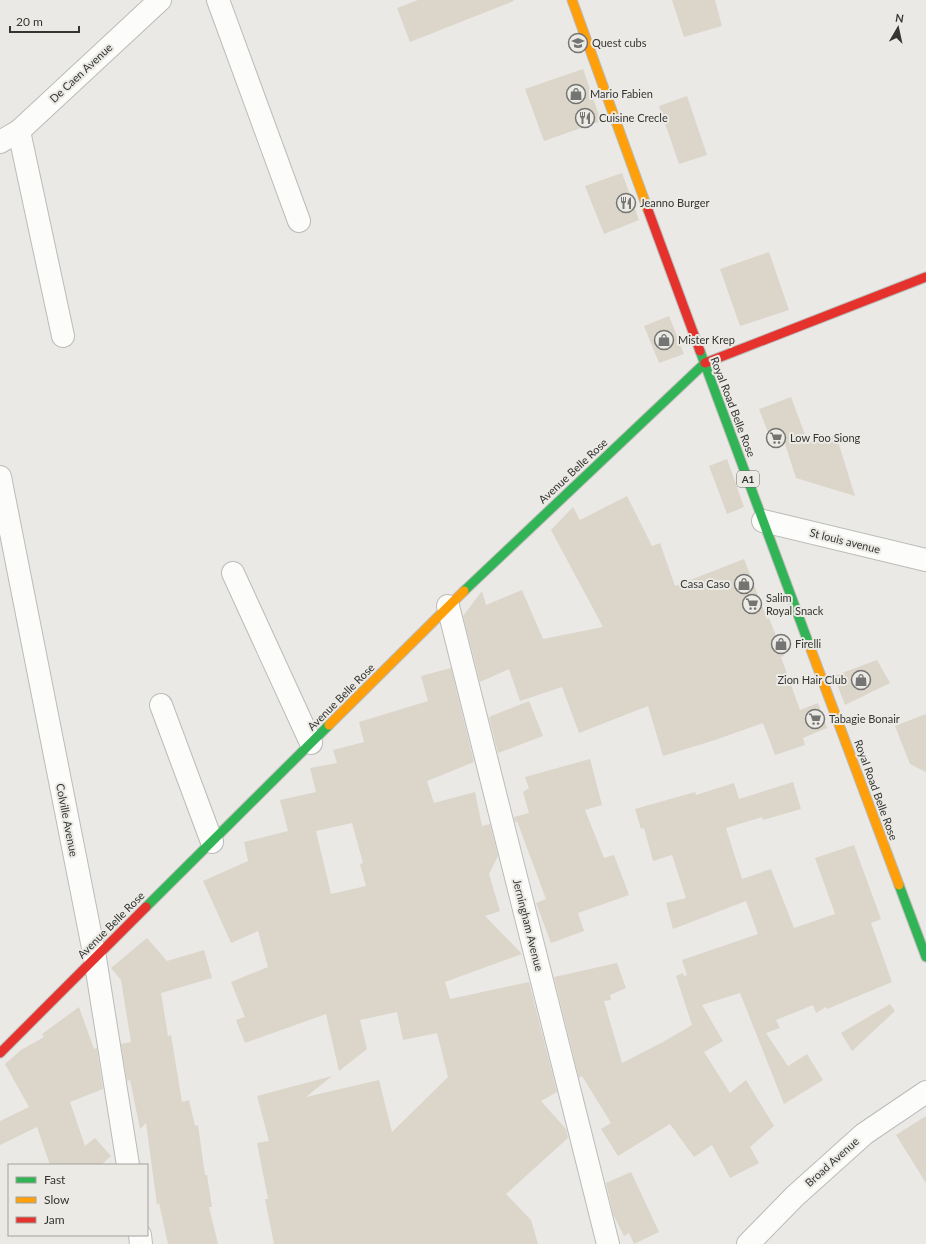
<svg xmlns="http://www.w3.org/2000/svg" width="926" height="1244" viewBox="0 0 926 1244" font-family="Lato,sans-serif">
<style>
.building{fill:#dcd5ca;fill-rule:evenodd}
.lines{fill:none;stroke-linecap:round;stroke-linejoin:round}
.street-casing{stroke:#bbbbb9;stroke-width:24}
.fast-casing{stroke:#bbbbb9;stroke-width:11}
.slow-casing{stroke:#bbbbb9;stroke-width:11}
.jam-casing{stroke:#bbbbb9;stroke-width:11}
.street{stroke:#fcfcfb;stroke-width:22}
.fast{stroke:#30b455;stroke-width:9}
.slow{stroke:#ff9f0a;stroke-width:9}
.jam{stroke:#e5322d;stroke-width:9}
.labels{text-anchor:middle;stroke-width:4;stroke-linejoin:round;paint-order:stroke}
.shield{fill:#ebeae5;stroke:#6c6b68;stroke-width:1}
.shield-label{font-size:10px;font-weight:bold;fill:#353533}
.poi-label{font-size:11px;fill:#353533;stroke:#ebeae5;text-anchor:start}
.street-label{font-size:11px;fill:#353533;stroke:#ebeae5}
</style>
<rect width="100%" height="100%" fill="#eae9e6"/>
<g class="building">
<polygon points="418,0 513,0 514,1 410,42 397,8"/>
<polygon points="672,0 715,0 722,26 684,37"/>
<polygon points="583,69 601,121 544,141 525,89"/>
<polygon points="687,96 707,155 679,164 659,106"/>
<polygon points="622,173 639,220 604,234 585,186"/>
<polygon points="769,252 789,310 740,326 720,269"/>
<polygon points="669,316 684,354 659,363 644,326"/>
<polygon points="791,397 808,443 836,435 855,496 796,478 784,441 773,445 759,409"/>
<polygon points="727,459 744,507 727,514 709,466"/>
<polygon points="627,496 652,546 660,543 675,586 744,559 767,619 769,618 784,656 781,657 800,710 818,703 827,728 803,738 805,745 775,755 763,723 715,740 663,756 648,706 579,733 562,687 520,701 509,669 480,682 463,616 482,591 486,605 522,590 543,639 603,627 551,530 573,507 580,520"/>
<polygon points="877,660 890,683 845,705 834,676"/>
<path d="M451 668 474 762 427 781 434 803 475 792 482 826 490 824 498 856 489 874 500 911 485 916 522 954 445 982 450 999 529 982 557 1092 541 1101 566 1129 568 1138 506 1194 531 1220 538 1244H274L265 1199H268L257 1143 269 1141 257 1096 332 1076 306 1097 379 1080 392 1132 448 1077 437 1033 403 1040 397 1012 360 1020 367 1049 339 1071 326 1014 245 1043 236 1020 245 1017 231 982 268 967 258 931 231 943 203 881 248 861 244 842 288 831 280 800 316 792 310 768 337 763 333 750 364 742 359 722 428 701 421 676ZM352 823 363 863 360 864 366 886 331 894 316 831Z"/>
<polygon points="529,701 543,736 498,753 489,717"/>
<polygon points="926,714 926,772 910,764 895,726"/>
<polygon points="590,759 602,805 585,810 604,858 614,855 629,895 578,913 584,931 551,943 536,903 546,899 517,821 515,823 514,817 529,813 523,792 529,788 525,777"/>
<polygon points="793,782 801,809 763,820 762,817 726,828 742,879 771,869 794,928 835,914 815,858 854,845 881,919 871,923 892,982 827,1009 826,1007 816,1013 813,1005 776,1020 780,1028 766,1033 788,1066 807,1054 823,1080 784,1104 740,993 702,1005 723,1041 704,1052 730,1093 746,1080 774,1126 750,1147 759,1163 730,1178 712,1145 694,1157 670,1124 618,1156 601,1129 611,1123 582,1076 579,1078 554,977 617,963 626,988 610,995 611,1000 604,1001 622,1063 663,1042 692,1025 676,976 683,973 684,976 687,975 682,960 758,934 746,901 673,929 666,903 686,898 672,855 653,861 644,828 641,829 635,809 695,792 696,795 734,783 739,799"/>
<polygon points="147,938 167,961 204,950 212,978 161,993 168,1036 171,1035 182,1102 189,1100 195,1126 198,1125 205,1175 207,1175 212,1207 209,1207 218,1244 168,1244 159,1203 157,1205 146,1123 140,1129 130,1080 127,1081 121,1044 131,1042 121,980 111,968"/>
<polygon points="890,1004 895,1011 852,1051 841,1033"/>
<polygon points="79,1007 94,1049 97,1048 103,1089 70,1102 85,1146 95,1138 111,1156 101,1165 50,1165 37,1127 0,1145 0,1121 29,1107 5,1064 21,1050 44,1037 42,1034"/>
<polygon points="926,1116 926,1183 896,1135"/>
<polygon points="631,1172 659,1232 634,1244 629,1233 624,1236 613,1214 606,1183"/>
</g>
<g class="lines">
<defs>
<g id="street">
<polyline points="218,0 299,221"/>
<polyline points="19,131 63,336"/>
<polyline points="0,142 19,131 160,0"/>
<polyline points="0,477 95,958 128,1165"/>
<polyline points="763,521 926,560"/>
<polyline points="233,573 311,743"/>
<polyline points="448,606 608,1244"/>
<polyline points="161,705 212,842"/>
<polyline points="140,1235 141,1244"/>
<polyline points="748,1244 795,1196 864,1134 926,1092"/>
</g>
<g id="fast">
<polyline points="700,351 810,647"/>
<polyline points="464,591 705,363"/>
<polyline points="899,885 926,957"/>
<polyline points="146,907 329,725"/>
</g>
<g id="slow">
<polyline points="572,0 648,210"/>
<polyline points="810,647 899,885"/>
<polyline points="329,725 464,591"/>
</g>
<g id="jam">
<polyline points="648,210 700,351"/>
<polyline points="705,363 926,277"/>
<polyline points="0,1053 146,907"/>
</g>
</defs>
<use href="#street" class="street-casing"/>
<use href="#fast" class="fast-casing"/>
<use href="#slow" class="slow-casing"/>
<use href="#jam" class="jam-casing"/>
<use href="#street" class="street"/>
<use href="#fast" class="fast"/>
<use href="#slow" class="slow"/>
<use href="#jam" class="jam"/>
</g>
<defs>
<symbol id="school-ring" viewBox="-11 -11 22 22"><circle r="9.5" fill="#ebeae5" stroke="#747472" stroke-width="1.5"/><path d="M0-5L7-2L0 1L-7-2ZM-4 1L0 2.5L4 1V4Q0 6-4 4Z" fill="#747472"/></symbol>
<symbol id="shop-ring" viewBox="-11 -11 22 22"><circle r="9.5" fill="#ebeae5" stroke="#747472" stroke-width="1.5"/><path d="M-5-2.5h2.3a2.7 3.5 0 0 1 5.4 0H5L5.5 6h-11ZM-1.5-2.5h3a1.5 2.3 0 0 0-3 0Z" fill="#747472"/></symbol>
<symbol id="restaurant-ring" viewBox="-11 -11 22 22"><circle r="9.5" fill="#ebeae5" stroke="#747472" stroke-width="1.5"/><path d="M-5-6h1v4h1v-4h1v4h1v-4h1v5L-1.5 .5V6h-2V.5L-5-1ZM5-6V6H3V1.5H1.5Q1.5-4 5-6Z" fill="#747472"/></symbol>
<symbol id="supermarket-ring" viewBox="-11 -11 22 22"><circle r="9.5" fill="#ebeae5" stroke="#747472" stroke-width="1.5"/><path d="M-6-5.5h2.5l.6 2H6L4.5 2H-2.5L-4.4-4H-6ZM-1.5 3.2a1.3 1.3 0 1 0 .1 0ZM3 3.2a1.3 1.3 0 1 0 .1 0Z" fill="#747472"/></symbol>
</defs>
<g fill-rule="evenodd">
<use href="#school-ring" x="567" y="32" width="22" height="22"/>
<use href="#shop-ring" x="565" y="83" width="22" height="22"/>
<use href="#restaurant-ring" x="574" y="107" width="22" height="22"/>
<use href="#restaurant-ring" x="615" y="192" width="22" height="22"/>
<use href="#shop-ring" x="653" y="329" width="22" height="22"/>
<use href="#supermarket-ring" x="765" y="427" width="22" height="22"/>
<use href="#shop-ring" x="733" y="573" width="22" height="22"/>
<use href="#supermarket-ring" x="741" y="593" width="22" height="22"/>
<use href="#shop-ring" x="770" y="633" width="22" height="22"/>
<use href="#shop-ring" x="850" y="669" width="22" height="22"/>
<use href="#supermarket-ring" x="804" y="708" width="22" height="22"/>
</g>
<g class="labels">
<rect class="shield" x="737" y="471" width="22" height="16" rx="3"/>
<g class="shield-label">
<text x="748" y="483">A1</text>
</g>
<g class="poi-label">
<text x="592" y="47">Quest cubs</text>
<text x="590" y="98">Mario Fabien</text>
<text x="599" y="122">Cuisine Crecle</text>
<text x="640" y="207">Jeanno Burger</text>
<text x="678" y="344">Mister Krep</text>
<text x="790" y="442">Low Foo Siong</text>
<text x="730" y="588" text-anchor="end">Casa Caso</text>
<text x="766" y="602">Salim<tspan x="766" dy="13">Royal Snack</tspan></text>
<text x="795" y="648">Firelli</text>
<text x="847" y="684" text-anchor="end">Zion Hair Club</text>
<text x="829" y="723">Tabagie Bonair</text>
</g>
<g class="street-label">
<text transform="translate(81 73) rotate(-43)" y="4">De Caen Avenue</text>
<text transform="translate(733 407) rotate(69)" y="4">Royal Road Belle Rose</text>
<text transform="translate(573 471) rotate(-43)" y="4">Avenue Belle Rose</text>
<text transform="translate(845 541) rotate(14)" y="4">St louis avenue</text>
<text transform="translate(341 697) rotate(-45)" y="4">Avenue Belle Rose</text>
<text transform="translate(876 790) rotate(70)" y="4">Royal Road Belle Rose</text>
<text transform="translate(67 820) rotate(79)" y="4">Colville Avenue</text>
<text transform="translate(111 925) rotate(-45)" y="4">Avenue Belle Rose</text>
<text transform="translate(528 925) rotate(76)" y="4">Jerningham Avenue</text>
<text transform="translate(832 1162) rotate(-42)" y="4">Broad Avenue</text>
</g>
</g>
<rect x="8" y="1164" width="140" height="72" fill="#ebeae5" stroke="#a2a29e"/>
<rect x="16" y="1177" width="20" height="6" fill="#30b455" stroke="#a2a29e"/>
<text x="44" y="1184" font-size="12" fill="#353533">Fast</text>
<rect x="16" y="1197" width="20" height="6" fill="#ff9f0a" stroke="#a2a29e"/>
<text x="44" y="1204" font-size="12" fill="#353533">Slow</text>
<rect x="16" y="1217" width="20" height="6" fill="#e5322d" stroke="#a2a29e"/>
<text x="44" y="1224" font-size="12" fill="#353533">Jam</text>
<g transform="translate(898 28) rotate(9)" stroke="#ebeae5" stroke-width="3" paint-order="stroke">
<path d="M0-3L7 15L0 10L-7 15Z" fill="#353533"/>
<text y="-6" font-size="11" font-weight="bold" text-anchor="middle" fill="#353533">N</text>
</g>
<path d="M10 26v6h69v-6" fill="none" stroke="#353533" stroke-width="2"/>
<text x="16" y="26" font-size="12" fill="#353533" stroke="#ebeae5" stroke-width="3" paint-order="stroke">20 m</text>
</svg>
